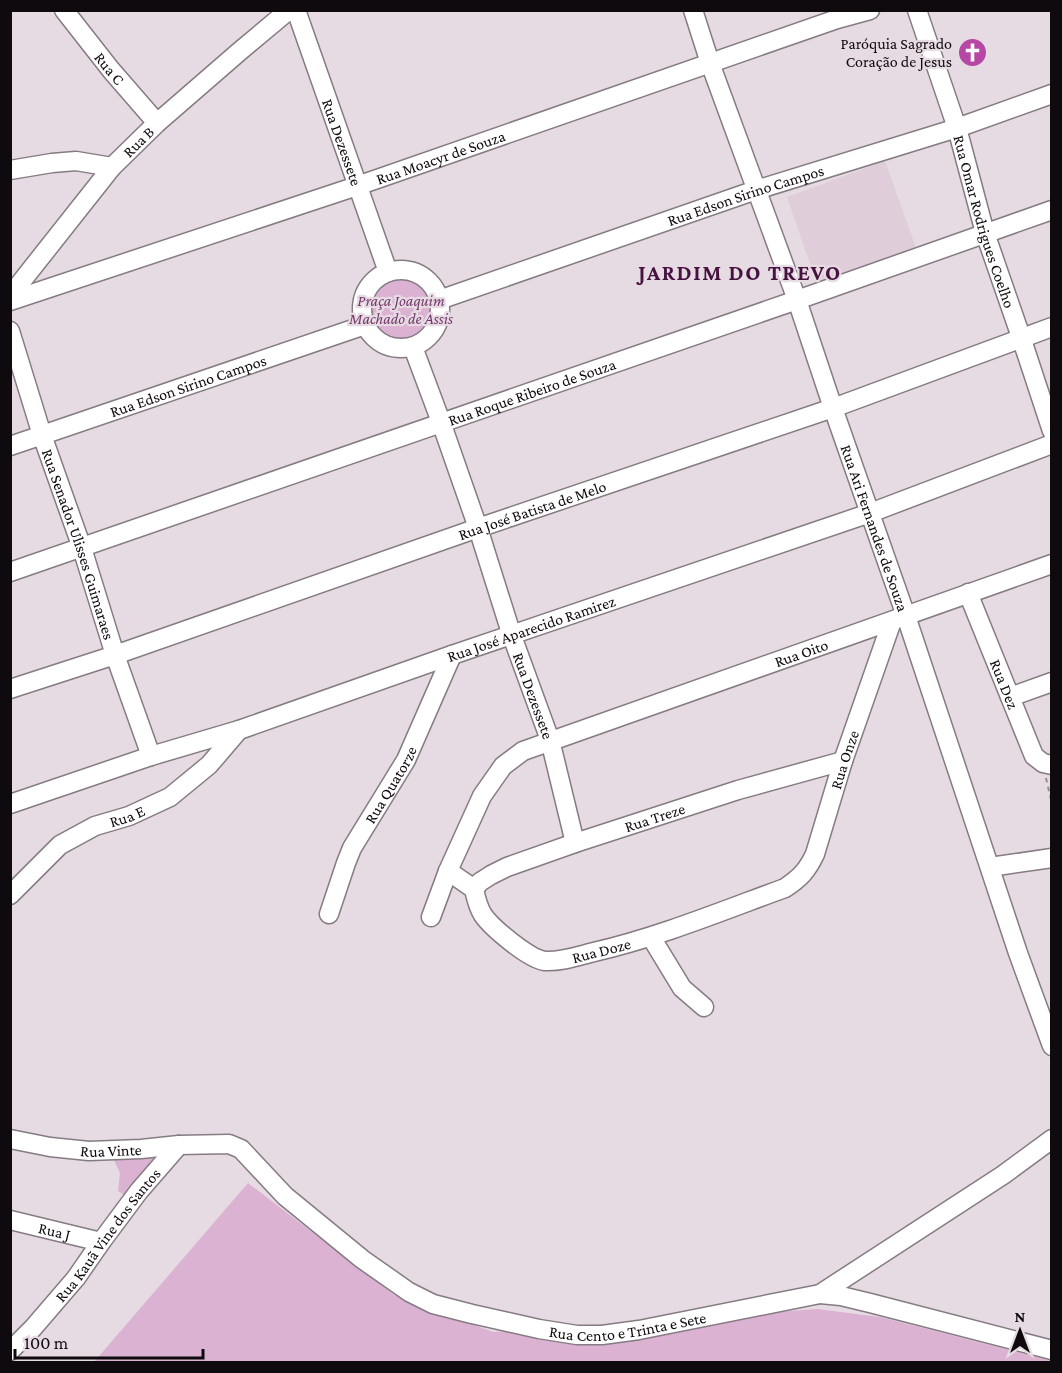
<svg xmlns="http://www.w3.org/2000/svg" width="1062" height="1373" viewBox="0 0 1062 1373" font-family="'Crimson Pro',serif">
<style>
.built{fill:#dfcdda}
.green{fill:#dbb2d2}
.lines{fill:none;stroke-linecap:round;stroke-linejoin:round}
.minor-casing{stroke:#857b83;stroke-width:21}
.path{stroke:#958c92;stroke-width:2;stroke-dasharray:4.5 4.5;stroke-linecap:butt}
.minor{stroke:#fff;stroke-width:18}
.labels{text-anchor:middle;stroke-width:4.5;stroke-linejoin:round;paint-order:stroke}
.poi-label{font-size:16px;fill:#0e0a0d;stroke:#e6dbe3;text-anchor:end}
.street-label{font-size:16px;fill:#0e0a0d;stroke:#e6dbe3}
.park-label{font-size:16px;font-style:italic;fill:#77396c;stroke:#e6dbe3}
.district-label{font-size:22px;font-weight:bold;letter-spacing:1.5px;fill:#471240;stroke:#e6dbe3}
</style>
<rect width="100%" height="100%" fill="#e6dbe3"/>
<polygon class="built" points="885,161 917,251 818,287 787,197"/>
<g class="green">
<circle cx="401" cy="309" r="37"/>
<polygon points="112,1156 158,1156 129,1198 118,1191 120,1173"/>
<polygon points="248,1183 394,1295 493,1332 817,1309 880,1317 1052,1361 1051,1362 94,1362"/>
</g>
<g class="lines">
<defs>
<g id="minor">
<path id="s1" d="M64 10 111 70 157 123"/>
<path id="s2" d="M296 10 388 272"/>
<path id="s3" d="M693 10 710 63 797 300 833 408 906 616 1018 953 1052 1046"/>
<path id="s4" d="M917 10 957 128 985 233 1021 337 1052 431"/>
<polyline points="10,170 52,163 76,161 112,167"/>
<circle cx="401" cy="309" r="39"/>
<path id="s5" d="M10 296 112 167 157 123 240 51 289 10"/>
<path id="s6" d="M439 300 756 190 957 128 1052 94"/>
<path id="s7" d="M10 301 357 186 837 19 870 10"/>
<path id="s8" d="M10 331 42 435 82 548 115 655 151 756"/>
<path id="s9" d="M413 347 441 422 478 528 512 636 550 740 575 843"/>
<path id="s10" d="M10 446 365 325"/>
<path id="s11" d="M10 572 797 300 1052 210"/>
<path id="s12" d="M968 593 1034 756 1043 763 1052 765"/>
<path id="s13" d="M10 689 115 655 478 528 833 408 1052 327"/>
<polyline points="1010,697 1052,682"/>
<path id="s14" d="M10 804 151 756 239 730 452 655 870 513 1052 444"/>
<polyline points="990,867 1052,858"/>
<path id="s15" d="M448 871 474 889C476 899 478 907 483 915 492 928 529 959 545 961 561 962 578 956 594 952 659 937 722 911 785 888 800 878 807 871 815 854L843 761 892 621"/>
<path id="s16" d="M474 889 480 882 491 875 507 867 575 843 738 790 843 761"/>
<path id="s17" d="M10 895 60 845 95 826 129 816 170 797 209 765 239 730"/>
<path id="s18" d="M329 914 346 863 352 848 406 760 452 655"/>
<path id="s19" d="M431 917 448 871 482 796 503 766 523 751 1052 564"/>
<polyline points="651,937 682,988 704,1007"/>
<path id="s20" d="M10 1139 50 1147 89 1151 141 1149 179 1145 229 1144 241 1149 285 1196 362 1259 409 1292 433 1304 472 1314 539 1329 577 1335H602L639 1330 820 1294 1003 1175 1052 1139"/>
<path id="s21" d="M10 1220 101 1242"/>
<polyline points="820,1294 841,1296 870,1303 1052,1350"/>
<path id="s22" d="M10 1351 33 1328 76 1278 101 1242 139 1191 179 1145"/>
</g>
</defs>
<use href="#minor" class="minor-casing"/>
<polyline class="path" points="1046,778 1052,804"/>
<use href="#minor" class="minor"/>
</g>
<defs>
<symbol id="church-disc" viewBox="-11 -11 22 22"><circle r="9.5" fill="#b647a5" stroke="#e6dbe3"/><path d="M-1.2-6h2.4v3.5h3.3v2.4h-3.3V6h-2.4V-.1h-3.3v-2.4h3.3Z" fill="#fff"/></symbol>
</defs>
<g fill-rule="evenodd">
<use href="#church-disc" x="956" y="36" width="33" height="33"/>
</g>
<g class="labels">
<g class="poi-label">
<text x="952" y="49">Paróquia Sagrado<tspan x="952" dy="18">Coração de Jesus</tspan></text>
</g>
<g class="street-label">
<text dy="6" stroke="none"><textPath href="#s1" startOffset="74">Rua C</textPath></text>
<text dy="6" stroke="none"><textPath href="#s2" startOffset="140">Rua Dezessete</textPath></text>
<text dy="6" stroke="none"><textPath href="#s5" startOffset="201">Rua B</textPath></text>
<text dy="6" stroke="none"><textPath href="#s7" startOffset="454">Rua Moacyr de Souza</textPath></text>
<text dy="6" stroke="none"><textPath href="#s6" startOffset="324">Rua Edson Sirino Campos</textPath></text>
<text dy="6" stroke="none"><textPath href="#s4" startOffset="222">Rua Omar Rodrigues Coelho</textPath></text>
<text dy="6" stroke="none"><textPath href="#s10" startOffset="188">Rua Edson Sirino Campos</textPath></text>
<text dy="6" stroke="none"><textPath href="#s11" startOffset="552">Rua Roque Ribeiro de Souza</textPath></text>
<text dy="6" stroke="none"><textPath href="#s13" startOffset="552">Rua José Batista de Melo</textPath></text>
<text dy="6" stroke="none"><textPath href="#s3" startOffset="549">Rua Ari Fernandes de Souza</textPath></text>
<text dy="6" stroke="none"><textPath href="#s8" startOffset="224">Rua Senador Ulisses Guimaraes</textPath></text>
<text dy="6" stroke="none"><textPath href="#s14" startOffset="550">Rua José Aparecido Ramirez</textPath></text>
<text dy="6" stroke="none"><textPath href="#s19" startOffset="488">Rua Oito</textPath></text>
<text dy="6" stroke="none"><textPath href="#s12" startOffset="98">Rua Dez</textPath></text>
<text dy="6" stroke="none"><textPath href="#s9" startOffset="369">Rua Dezessete</textPath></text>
<text dy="6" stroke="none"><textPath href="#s15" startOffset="534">Rua Onze</textPath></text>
<text dy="6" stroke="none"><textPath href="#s18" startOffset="144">Rua Quatorze</textPath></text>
<text dy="6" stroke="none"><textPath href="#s17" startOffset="144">Rua E</textPath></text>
<text dy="6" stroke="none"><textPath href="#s16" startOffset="196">Rua Treze</textPath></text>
<text dy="6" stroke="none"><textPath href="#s15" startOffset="195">Rua Doze</textPath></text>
<text dy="6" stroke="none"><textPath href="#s20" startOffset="102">Rua Vinte</textPath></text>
<text dy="6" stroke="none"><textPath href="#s21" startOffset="46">Rua J</textPath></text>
<text dy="6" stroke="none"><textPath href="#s22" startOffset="152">Rua Kauã Vine dos Santos</textPath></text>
<text dy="6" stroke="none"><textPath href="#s20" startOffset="680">Rua Cento e Trinta e Sete</textPath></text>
</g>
<g class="park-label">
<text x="401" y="306">Praça Joaquim<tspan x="401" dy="18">Machado de Assis</tspan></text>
</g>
<g class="district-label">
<text x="740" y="280">JARDIM DO TREVO</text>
</g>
</g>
<rect width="1062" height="1373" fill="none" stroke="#0e0a0d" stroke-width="24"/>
<g transform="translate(1020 1331)" stroke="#e6dbe3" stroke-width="4.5" paint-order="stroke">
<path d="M0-4.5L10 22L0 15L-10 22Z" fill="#0e0a0d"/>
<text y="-9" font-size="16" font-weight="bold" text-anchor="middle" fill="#0e0a0d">N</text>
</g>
<path d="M15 1349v9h188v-9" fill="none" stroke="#0e0a0d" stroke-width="3"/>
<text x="24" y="1349" font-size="18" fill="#0e0a0d" stroke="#e6dbe3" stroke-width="4.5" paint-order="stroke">100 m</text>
</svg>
